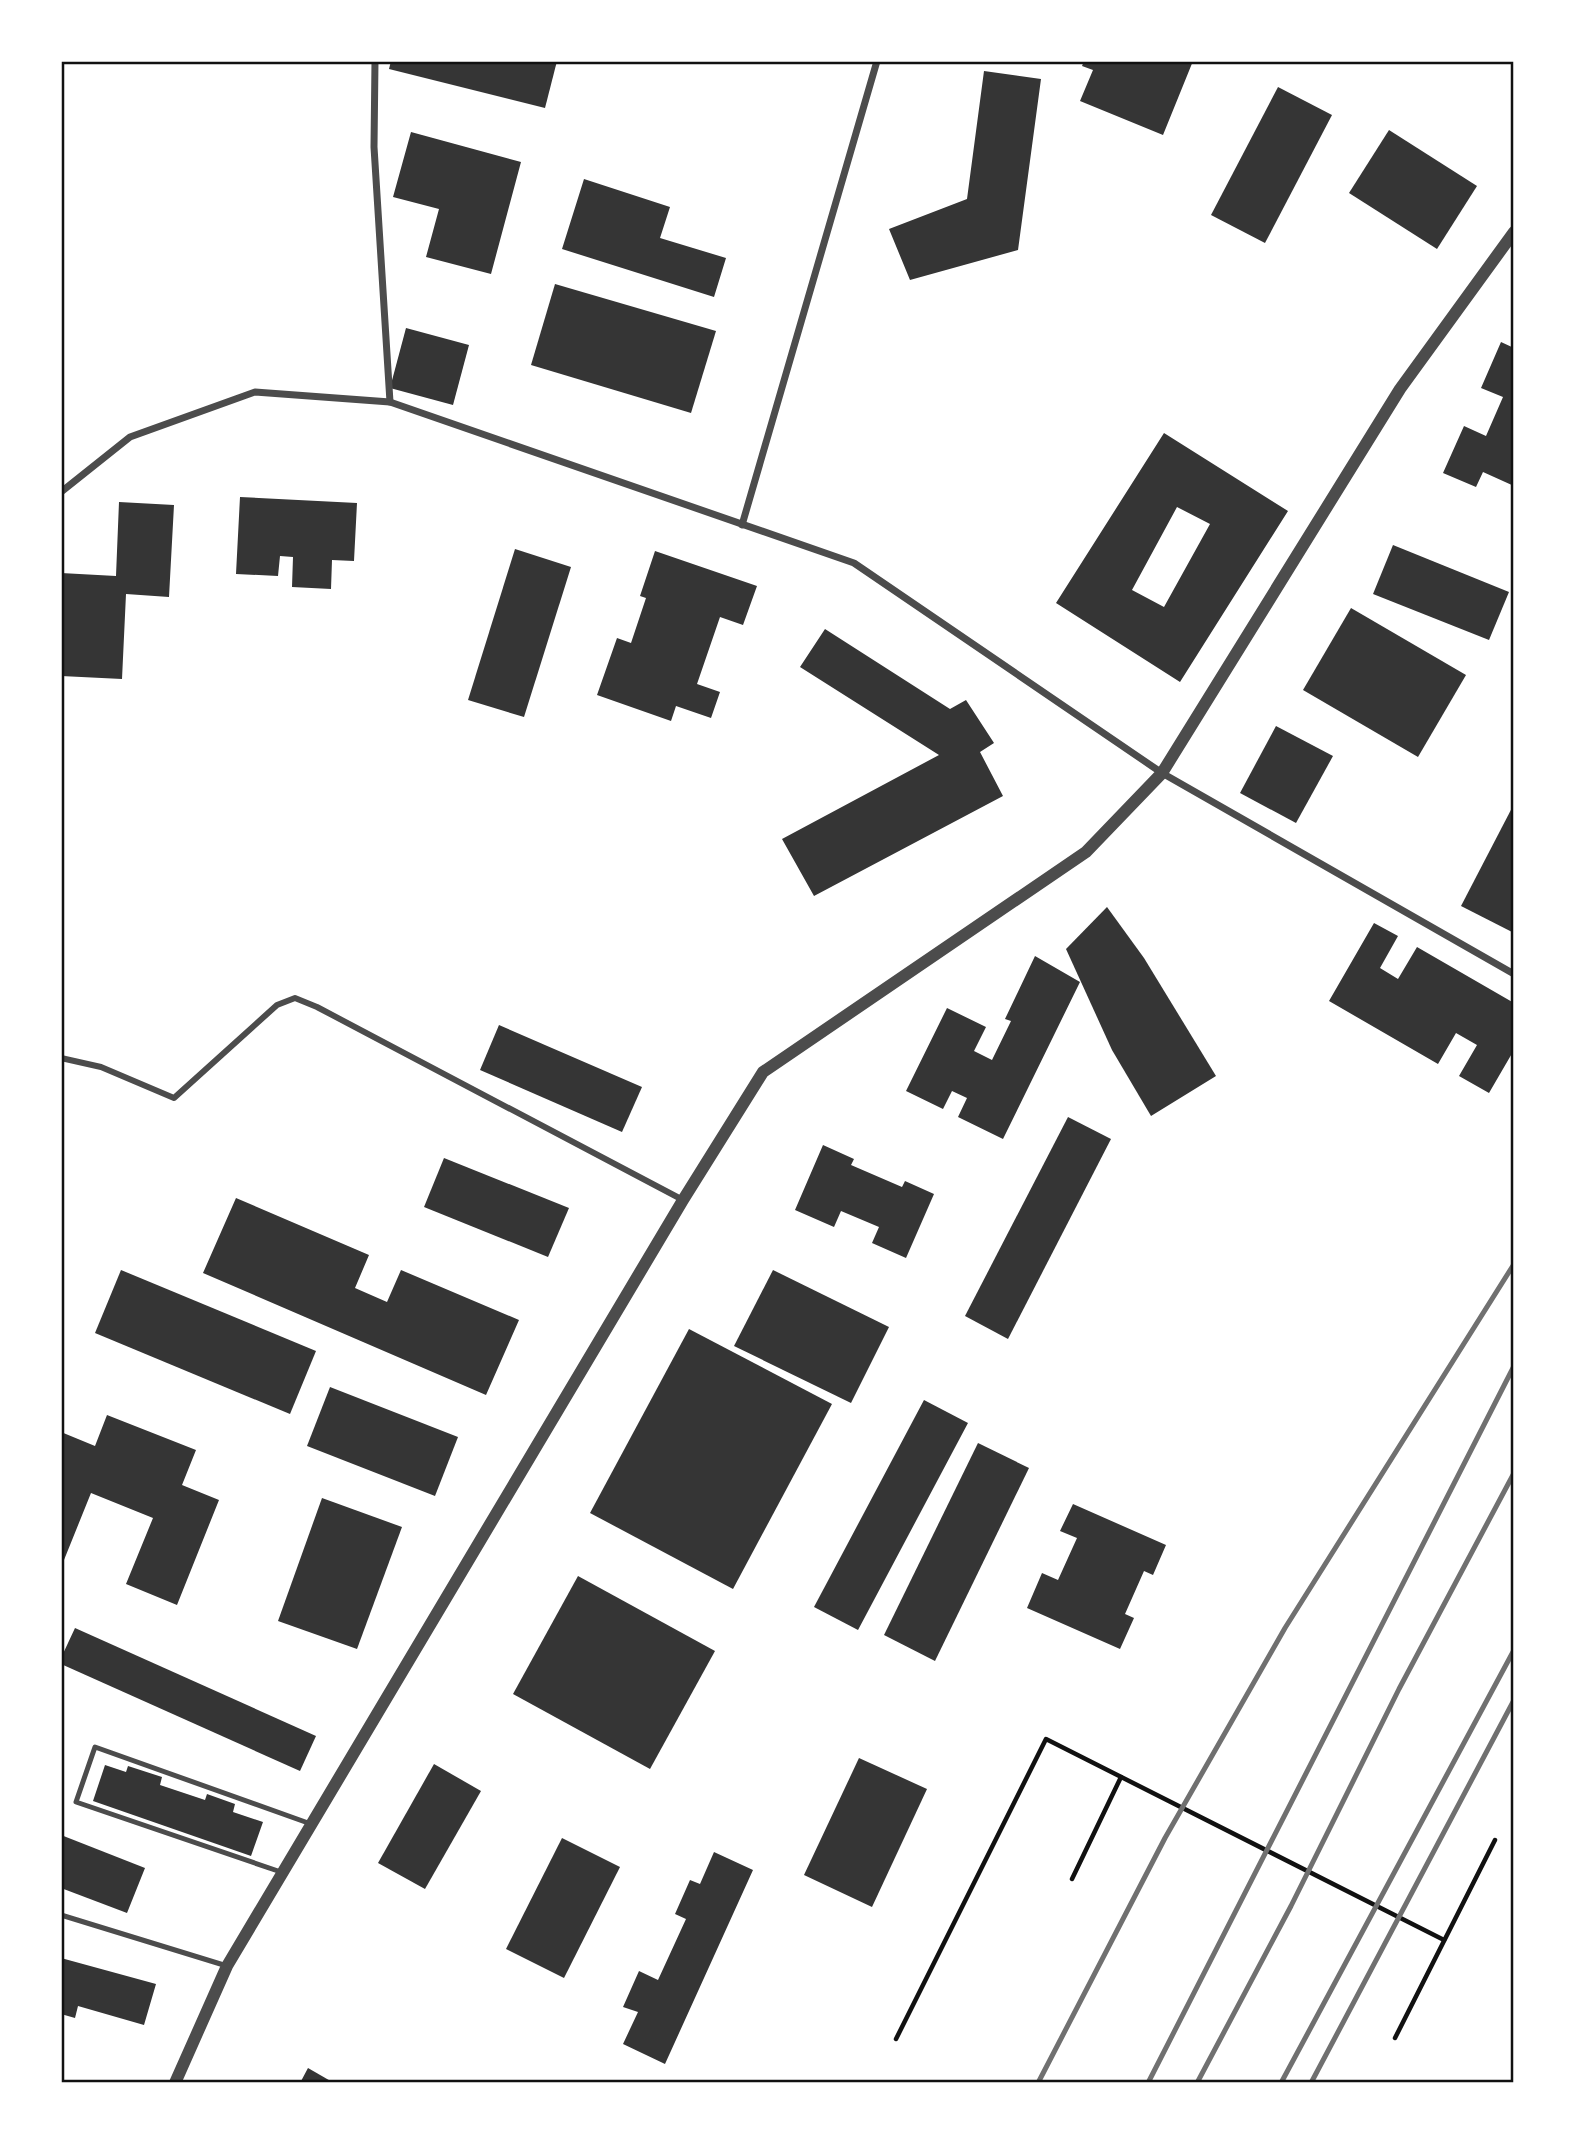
<svg xmlns="http://www.w3.org/2000/svg" width="1575" height="2144" viewBox="0 0 1575 2144" font-family="'Nunito Sans',sans-serif">
<style>
.building{fill:#353535;fill-rule:evenodd}
.lines{fill:none;stroke-linecap:round;stroke-linejoin:round}
.path{stroke:#111;stroke-width:4.5}
.service{stroke:#4c4c4c;stroke-width:5}
.pedestrian{stroke:#4c4c4c;stroke-width:6}
.minor{stroke:#4c4c4c;stroke-width:7}
.tertiary{stroke:#4c4c4c;stroke-width:12}
.rail{stroke:#707070;stroke-width:5}
.neatline{fill:none;stroke:#111;stroke-width:2.5}
</style>
<rect width="100%" height="100%" fill="#fff"/>
<g class="building">
<polygon points="391,61 557,61 545,108 389,69"/>
<polygon points="1084,61 1193,61 1163,135 1080,101 1093,70 1082,66"/>
<polygon points="984,71 1041,79 1018,250 910,280 889,229 967,199"/>
<polygon points="1278,87 1332,115 1265,243 1211,215"/>
<polygon points="1389,130 1477,186 1437,249 1349,193"/>
<polygon points="411,132 521,162 491,274 426,257 439,209 393,197"/>
<polygon points="584,179 670,207 660,238 726,258 714,297 562,249"/>
<polygon points="555,284 716,331 691,413 531,365"/>
<polygon points="406,328 469,345 453,405 390,388"/>
<polygon points="1501,342 1514,348 1514,486 1483,472 1476,487 1443,473 1464,426 1486,436 1503,397 1481,388"/>
<path d="M1164 433 1288 511 1180 682 1056 603ZM1177 507 1210 524 1164 607 1132 590Z"/>
<polygon points="240,497 357,503 354,561 332,560 331,589 292,587 293,557 280,556 278,576 236,574"/>
<polygon points="119,502 174,505 169,597 126,594 122,679 61,676 61,573 116,576"/>
<polygon points="1393,545 1509,592 1489,640 1373,594"/>
<polygon points="515,549 571,567 524,717 468,700"/>
<polygon points="655,551 757,586 743,625 720,617 697,684 720,692 711,718 676,706 671,721 597,695 617,638 631,643 646,598 640,596"/>
<polygon points="1351,608 1466,675 1418,757 1303,690"/>
<polygon points="825,629 950,709 966,700 994,743 980,752 1003,796 814,896 782,839 939,755 800,667"/>
<polygon points="1276,726 1333,756 1296,823 1240,793"/>
<polygon points="1514,804 1514,933 1461,906"/>
<polygon points="1107,907 1144,958 1216,1076 1151,1116 1112,1050 1066,949"/>
<polygon points="1374,923 1398,936 1380,968 1398,979 1417,947 1514,1003 1514,1050 1489,1093 1459,1076 1477,1045 1456,1033 1438,1064 1329,1001"/>
<polygon points="1035,956 1080,982 1003,1139 958,1117 967,1098 952,1091 943,1109 906,1091 947,1008 986,1027 974,1051 992,1060 1011,1021 1005,1019"/>
<polygon points="499,1025 642,1087 622,1132 480,1070"/>
<polygon points="1068,1117 1111,1139 1008,1339 965,1316"/>
<polygon points="823,1145 854,1159 851,1165 902,1187 905,1181 934,1194 906,1258 872,1243 879,1227 841,1211 834,1227 795,1210"/>
<polygon points="444,1158 569,1208 548,1257 424,1207"/>
<polygon points="236,1198 369,1255 355,1288 387,1302 401,1270 519,1320 486,1395 203,1273"/>
<polygon points="121,1270 316,1351 290,1414 95,1333"/>
<polygon points="773,1270 889,1327 851,1403 734,1346"/>
<polygon points="689,1329 832,1404 733,1589 590,1513"/>
<polygon points="330,1387 458,1437 435,1496 307,1446"/>
<polygon points="924,1400 968,1423 858,1630 814,1607"/>
<polygon points="107,1415 196,1450 182,1485 219,1500 177,1605 126,1584 153,1518 91,1493 64,1560 61,1558 61,1432 95,1446"/>
<polygon points="978,1443 1029,1468 935,1661 884,1635"/>
<polygon points="322,1498 402,1527 357,1649 278,1621"/>
<polygon points="1073,1504 1166,1545 1153,1575 1144,1571 1125,1614 1134,1618 1120,1649 1027,1608 1042,1573 1058,1580 1077,1538 1060,1531"/>
<polygon points="578,1576 715,1651 650,1769 513,1694"/>
<polygon points="75,1628 316,1736 300,1771 61,1664 61,1658"/>
<polygon points="859,1758 927,1789 872,1907 804,1875"/>
<polygon points="434,1764 481,1791 425,1889 378,1863"/>
<polygon points="105,1765 126,1772 128,1766 162,1777 160,1785 205,1800 207,1794 235,1804 233,1812 263,1822 251,1856 93,1801"/>
<polygon points="61,1835 145,1868 127,1913 61,1888"/>
<polygon points="562,1838 620,1867 564,1978 506,1949"/>
<polygon points="714,1852 753,1870 665,2064 623,2044 638,2012 623,2007 639,1971 658,1980 686,1919 675,1914 690,1880 700,1884"/>
<polygon points="61,1958 156,1984 144,2025 78,2006 75,2018 61,2014"/>
<polygon points="308,2068 334,2083 300,2083"/>
</g>
<g class="lines">
<g class="path">
<polyline points="1072,1879 1121,1777"/>
<polyline points="1395,2038 1495,1840"/>
<polyline points="896,2039 1046,1739 1444,1940"/>
</g>
<g class="service">
<polyline points="281,1872 76,1802 95,1747 311,1824"/>
<polyline points="61,1915 227,1966"/>
</g>
<polyline class="pedestrian" points="61,1058 101,1067 174,1098 277,1005 295,998 317,1007 683,1200"/>
<g class="minor">
<polyline points="375,61 374,147 390,402"/>
<polyline points="61,492 130,437 255,392 390,402 854,563 1162,773 1514,974"/>
<polyline points="742,525 877,61"/>
</g>
<polyline class="tertiary" points="175,2083 227,1966 683,1200 763,1072 1086,852 1162,773 1400,389 1514,232"/>
<g class="rail">
<polyline points="1038,2083 1165,1838 1285,1628 1514,1264"/>
<polyline points="1148,2083 1514,1366"/>
<polyline points="1197,2083 1291,1906 1399,1689 1514,1473"/>
<polyline points="1281,2083 1514,1650"/>
<polyline points="1311,2083 1514,1700"/>
</g>
</g>
<rect width="1575" height="2144" fill="none" stroke="#ffffff" stroke-width="126"/>
<rect x="63" y="63" width="1449" height="2018" class="neatline"/>
</svg>
